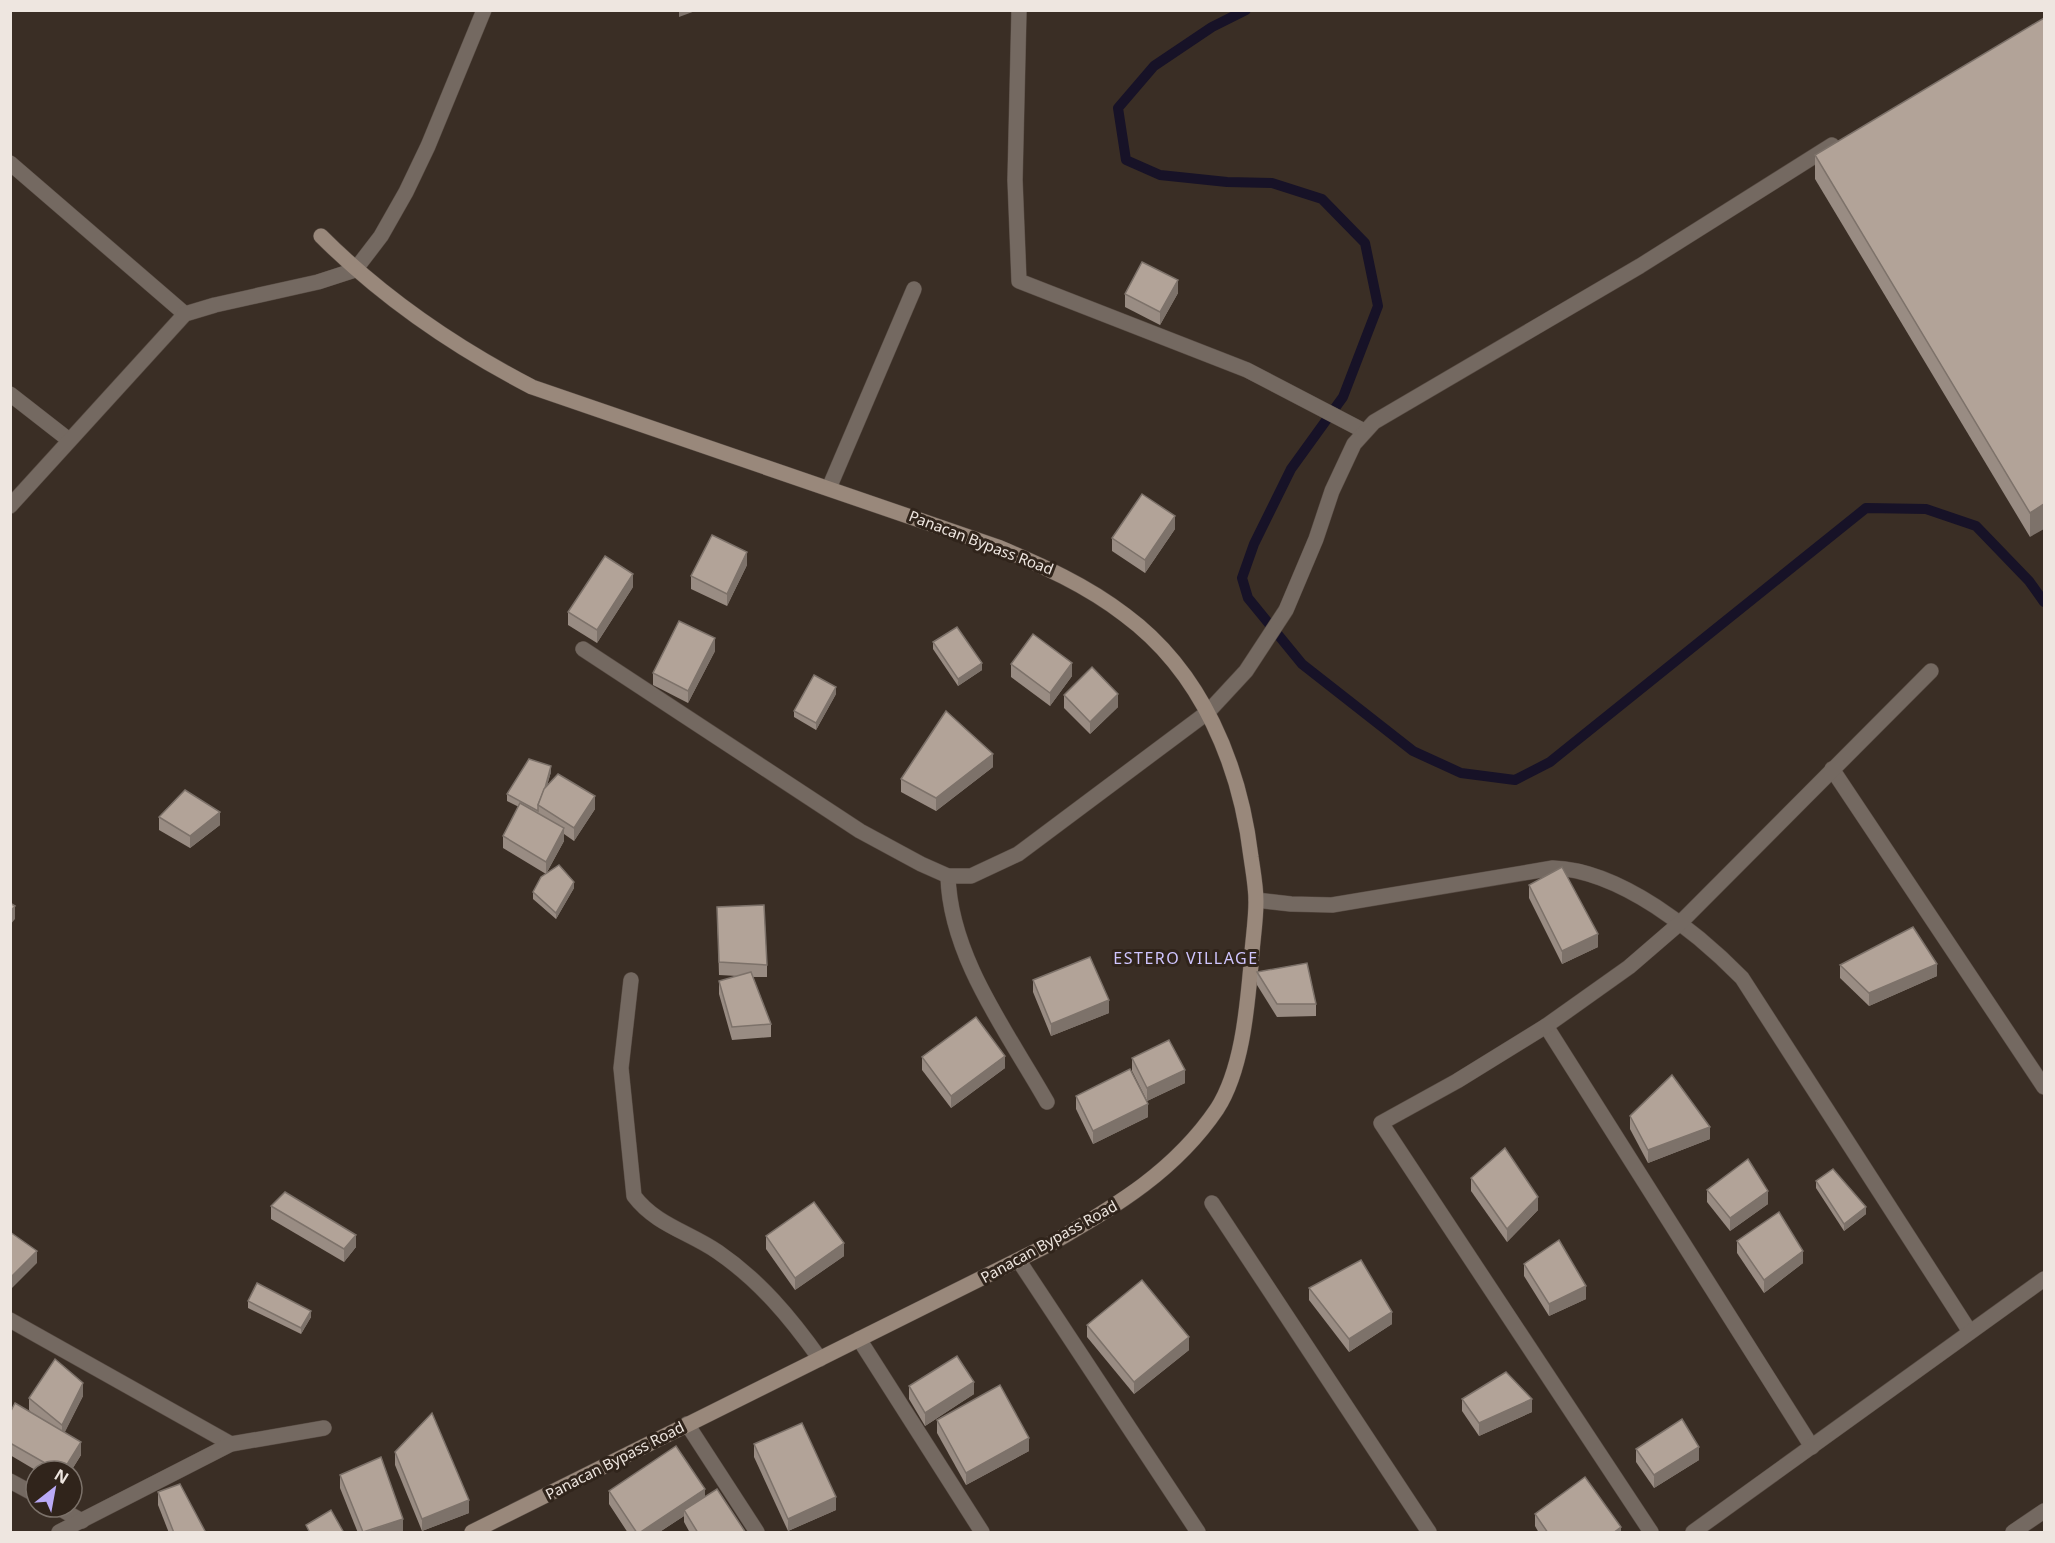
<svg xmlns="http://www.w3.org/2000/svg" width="2055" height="1543" viewBox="0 0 2055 1543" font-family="'Noto Sans',sans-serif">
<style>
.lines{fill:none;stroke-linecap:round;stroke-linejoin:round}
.stream{stroke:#171227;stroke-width:10}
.service-casing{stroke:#574b43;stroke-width:16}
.minor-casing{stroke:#574b43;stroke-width:16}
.secondary-casing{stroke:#574b43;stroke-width:16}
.service{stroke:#746961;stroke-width:15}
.minor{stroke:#746961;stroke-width:15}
.secondary{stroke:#99887b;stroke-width:15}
.wall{fill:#998c83}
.shaded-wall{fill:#7d726a}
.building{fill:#b2a398;stroke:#7d726a;stroke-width:1.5}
.labels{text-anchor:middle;stroke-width:6;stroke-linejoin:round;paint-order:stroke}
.street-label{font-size:15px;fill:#eee6e0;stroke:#30241b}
.neighbourhood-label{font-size:16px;letter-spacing:1.5px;fill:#cfc5fe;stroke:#30241b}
</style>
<rect width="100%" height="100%" fill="#3a2e25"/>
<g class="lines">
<polyline class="stream" points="1246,10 1212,27 1154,66 1118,108 1126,160 1160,175 1227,182 1272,183 1322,199 1365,243 1378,306 1343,397 1291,469 1254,544 1242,578 1248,598 1302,664 1413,751 1461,773 1515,780 1550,762 1866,508 1926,509 1976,526 2029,581 2044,602"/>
<defs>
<path id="service" d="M948 876C950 957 1008 1033 1047 1102"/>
<g id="minor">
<polyline points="1019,10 1015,180 1019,281 1247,370 1364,431"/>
<polyline points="10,163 185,314"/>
<polyline points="10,394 69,440"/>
<polyline points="829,488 914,289"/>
<polyline points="10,506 185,314 215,305 318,282 355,270 381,236 406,192 428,146 484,10"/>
<polyline points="583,649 860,831 921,864 948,876 971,876 1018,854 1208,712 1246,671 1286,610 1316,539 1332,491 1354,444 1374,422 1640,266 1832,145"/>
<polyline points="1832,769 2044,1087"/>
<path d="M1256 900 1291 904 1332 905 1553 868C1620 870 1697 932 1742 978L1970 1332"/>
<path d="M631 980 621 1068 634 1196C656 1225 689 1232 718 1252 760 1281 790 1317 820 1359"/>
<polyline points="1546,1026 1812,1447"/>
<polyline points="1212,1203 1429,1532"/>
<polyline points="1019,1261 1198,1532"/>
<polyline points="10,1320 231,1444"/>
<polyline points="859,1339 982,1532"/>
<polyline points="687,1424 757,1532"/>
<polyline points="10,1481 36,1495"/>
<polyline points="57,1507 82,1521"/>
<polyline points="59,1532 231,1444 324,1428"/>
<polyline points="1651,1532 1381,1123 1457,1081 1546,1026 1629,967 1680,923 1931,671"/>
<polyline points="1693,1532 2044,1279"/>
<polyline points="2013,1532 2044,1511"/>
</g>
<path id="secondary" d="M321 236C384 299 453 346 532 387L998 547C1043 566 1086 585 1125 615 1202 672 1240 765 1251 857 1253 871 1256 887 1256 901 1256 922 1252 944 1251 965 1247 1009 1242 1070 1217 1109 1175 1171 1117 1205 1054 1242L472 1532"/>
</defs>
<use href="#service" class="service-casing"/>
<use href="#minor" class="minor-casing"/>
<use href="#secondary" class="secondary-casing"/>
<use href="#service" class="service"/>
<use href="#minor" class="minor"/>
<use href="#secondary" class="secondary"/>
</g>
<g class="wall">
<polygon points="2044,18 2030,537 1815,179 1815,155"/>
<polygon points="1178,293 1160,325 1125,307 1125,294"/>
<polygon points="1175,529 1145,573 1112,551 1112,538"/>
<polygon points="747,565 727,606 691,589 691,576"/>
<polygon points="633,587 597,643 568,625 568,612"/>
<polygon points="933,642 982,670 958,686 933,649"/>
<polygon points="715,651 688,703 653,685 653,673"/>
<polygon points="1011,664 1072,676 1050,706 1011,677"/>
<polygon points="836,694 816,730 794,717 794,711"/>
<polygon points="1064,695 1118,707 1090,734 1064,708"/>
<polygon points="993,767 936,811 901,792 901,779"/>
<polygon points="551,772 547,785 595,809 574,841 564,834 564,841 546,874 574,888 556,919 533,899 533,892 546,874 503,848 503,836 519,807 507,801 507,794"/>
<polygon points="159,817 220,825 190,848 159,830"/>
<polygon points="1529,885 1598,947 1562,964 1529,898"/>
<polygon points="717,907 767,965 767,977 753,977 771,1024 771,1037 732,1040 719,994 719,981 737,976 719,975"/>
<polygon points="1840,965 1937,976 1869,1006 1840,978"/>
<polygon points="1257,972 1316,1004 1316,1016 1277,1017 1257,985"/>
<polygon points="1033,980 1109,1013 1051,1036 1033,992"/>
<polygon points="922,1057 1005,1068 951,1108 922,1070"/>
<polygon points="1132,1058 1185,1083 1147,1101 1132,1071"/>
<polygon points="1076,1096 1148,1117 1093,1144 1076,1109"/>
<polygon points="1630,1116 1710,1139 1648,1163 1630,1129"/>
<polygon points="1471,1178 1538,1210 1507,1242 1471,1191"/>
<polygon points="1816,1181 1866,1214 1844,1231 1816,1188"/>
<polygon points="1707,1190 1768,1204 1730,1231 1707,1202"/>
<polygon points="271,1206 356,1247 344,1262 271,1219"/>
<polygon points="766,1236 844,1256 795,1290 766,1249"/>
<polygon points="1737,1241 1803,1263 1764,1293 1737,1253"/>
<polygon points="1524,1264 1586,1299 1549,1316 1524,1276"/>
<polygon points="1309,1288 1392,1324 1349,1352 1309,1300"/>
<polygon points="248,1301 311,1317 301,1334 248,1308"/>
<polygon points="1087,1325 1189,1350 1134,1394 1087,1337"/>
<polygon points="909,1386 974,1394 925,1426 909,1399"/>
<polygon points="83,1396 64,1433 81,1455 71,1471 37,1471 10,1455 10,1413 31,1413 29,1410 29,1398"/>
<polygon points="1462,1399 1532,1412 1479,1436 1462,1411"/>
<polygon points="937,1420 1029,1451 966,1485 937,1433"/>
<polygon points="754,1444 836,1510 788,1531 754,1457"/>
<polygon points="1636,1449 1699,1460 1654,1488 1636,1462"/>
<polygon points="395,1452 469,1513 422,1531 395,1465"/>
<polygon points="340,1475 403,1532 400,1533 358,1533 340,1488"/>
<polygon points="609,1491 705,1496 746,1533 690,1533 684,1522 684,1516 658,1533 628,1533 609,1504"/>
<polygon points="158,1492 206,1533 169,1533 158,1505"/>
<polygon points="1535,1514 1621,1533 1539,1533 1535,1526"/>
</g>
<g class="shaded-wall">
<polygon points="679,10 698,10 679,17"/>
<polygon points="1178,280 1178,293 1160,325 1160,312"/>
<polygon points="2044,504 2044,529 2030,537 2030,513"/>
<polygon points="1175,516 1175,529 1145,573 1145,560"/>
<polygon points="747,552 747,565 727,606 727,594"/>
<polygon points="633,574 633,587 597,643 597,630"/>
<polygon points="715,638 715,651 688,703 688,691"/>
<polygon points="982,663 982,670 958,686 958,679"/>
<polygon points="1072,663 1072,676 1050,706 1050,693"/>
<polygon points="836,687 836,694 816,730 816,723"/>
<polygon points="1118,694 1118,707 1090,734 1090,722"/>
<polygon points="993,754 993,767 936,811 936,798"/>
<polygon points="551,766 551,772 541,807 540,806"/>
<polygon points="595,796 595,809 574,841 574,828"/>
<polygon points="220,812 220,825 190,848 190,836"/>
<polygon points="564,828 564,841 546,874 546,862"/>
<polygon points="574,882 574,888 556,919 556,913"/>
<polygon points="15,906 15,919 10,925 10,912"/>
<polygon points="1598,934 1598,947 1562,964 1562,951"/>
<polygon points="1937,964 1937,976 1869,1006 1869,993"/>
<polygon points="1109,1000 1109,1013 1051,1036 1051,1024"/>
<polygon points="1005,1056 1005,1068 951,1108 951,1096"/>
<polygon points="1185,1070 1185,1083 1147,1101 1147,1088"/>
<polygon points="1148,1104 1148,1117 1093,1144 1093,1131"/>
<polygon points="1710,1127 1710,1139 1648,1163 1648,1150"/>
<polygon points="1768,1191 1768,1204 1730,1231 1730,1218"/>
<polygon points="1538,1197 1538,1210 1507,1242 1507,1229"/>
<polygon points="1866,1207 1866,1214 1844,1231 1844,1224"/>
<polygon points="356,1235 356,1247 344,1262 344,1249"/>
<polygon points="844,1243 844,1256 795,1290 795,1278"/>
<polygon points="37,1251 37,1263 10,1290 10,1278"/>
<polygon points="1803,1251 1803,1263 1764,1293 1764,1280"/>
<polygon points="1586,1286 1586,1299 1549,1316 1549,1304"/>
<polygon points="311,1311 311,1317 301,1334 301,1328"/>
<polygon points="1392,1312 1392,1324 1349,1352 1349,1339"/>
<polygon points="1189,1337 1189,1350 1134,1394 1134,1382"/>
<polygon points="974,1382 974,1394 925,1426 925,1413"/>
<polygon points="83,1383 83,1396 62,1438 62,1425"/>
<polygon points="1532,1399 1532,1412 1479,1436 1479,1423"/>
<polygon points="1029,1438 1029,1451 966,1485 966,1473"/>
<polygon points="81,1442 81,1455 71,1471 63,1471"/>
<polygon points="1699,1447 1699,1460 1654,1488 1654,1475"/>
<polygon points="705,1489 705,1501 684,1510 684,1516 658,1533 639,1533"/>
<polygon points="836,1497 836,1510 788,1531 788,1519"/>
<polygon points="469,1500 469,1513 422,1531 422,1519"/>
<polygon points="403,1519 403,1532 400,1533 363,1533"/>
<polygon points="1621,1527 1621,1533 1613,1533"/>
</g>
<g class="building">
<polygon points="2044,18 2044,504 2030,513 1815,155"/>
<polygon points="1142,262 1178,280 1160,312 1125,294"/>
<polygon points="1142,494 1175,516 1145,560 1112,538"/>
<polygon points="712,535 747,552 727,594 691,576"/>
<polygon points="605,556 633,574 597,630 568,612"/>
<polygon points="679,621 715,638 688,691 653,673"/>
<polygon points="957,627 982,663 958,679 933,642"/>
<polygon points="1033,634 1072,663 1050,693 1011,664"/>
<polygon points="1092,667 1118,694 1090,722 1064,695"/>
<polygon points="814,675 836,687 816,723 794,711"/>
<polygon points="946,711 993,754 936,798 901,779"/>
<polygon points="529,759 551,766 545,788 538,805 538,811 507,794"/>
<polygon points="558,774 595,796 574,828 538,805 544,789"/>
<polygon points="185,790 220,812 190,836 159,817"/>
<polygon points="520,803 564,828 546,862 503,836"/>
<polygon points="559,865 574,882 556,913 533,892 541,877"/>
<polygon points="1562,867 1598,934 1562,951 1529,885"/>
<polygon points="10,903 15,906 10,912"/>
<polygon points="764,905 767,965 719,962 717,907"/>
<polygon points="1913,927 1937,964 1869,993 1840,965"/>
<polygon points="1090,957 1109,1000 1051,1024 1033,980"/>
<polygon points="1307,963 1316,1004 1277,1004 1257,972"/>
<polygon points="751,972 771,1024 732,1027 719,981"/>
<polygon points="976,1017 1005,1056 951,1096 922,1057"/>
<polygon points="1169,1040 1185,1070 1147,1088 1132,1058"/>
<polygon points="1130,1069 1148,1104 1093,1131 1076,1096"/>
<polygon points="1672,1075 1710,1127 1648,1150 1630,1116"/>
<polygon points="1505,1148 1538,1197 1507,1229 1471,1178"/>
<polygon points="1748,1159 1768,1191 1730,1218 1707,1190"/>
<polygon points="1833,1169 1866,1207 1844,1224 1816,1181"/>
<polygon points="285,1192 356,1235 344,1249 271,1206"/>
<polygon points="814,1202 844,1243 795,1278 766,1236"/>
<polygon points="1779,1212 1803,1251 1764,1280 1737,1241"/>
<polygon points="10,1232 37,1251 10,1278"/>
<polygon points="1559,1240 1586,1286 1549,1304 1524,1264"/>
<polygon points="1361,1260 1392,1312 1349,1339 1309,1288"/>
<polygon points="1142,1280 1189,1337 1134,1382 1087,1325"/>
<polygon points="257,1283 311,1311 301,1328 248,1301"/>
<polygon points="957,1356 974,1382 925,1413 909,1386"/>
<polygon points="55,1359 83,1383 62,1425 29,1398"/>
<polygon points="1506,1372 1532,1399 1479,1423 1462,1399"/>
<polygon points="1000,1385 1029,1438 966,1473 937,1420"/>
<polygon points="15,1403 81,1442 63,1471 59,1471 10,1443 10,1413"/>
<polygon points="432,1413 469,1500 422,1519 395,1452"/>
<polygon points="1682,1419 1699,1447 1654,1475 1636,1449"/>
<polygon points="802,1423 836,1497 788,1519 754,1444"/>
<polygon points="676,1446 705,1489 639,1533 637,1533 609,1491"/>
<polygon points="381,1457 403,1519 363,1532 340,1475"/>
<polygon points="1585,1477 1621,1527 1613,1533 1548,1533 1535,1514"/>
<polygon points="180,1484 206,1533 174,1533 158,1492"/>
<polygon points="717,1489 746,1533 698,1533 684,1510"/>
<polygon points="331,1510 344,1533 310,1533 306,1525"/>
</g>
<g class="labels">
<g class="street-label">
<text transform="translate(981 543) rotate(21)" y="5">Panacan Bypass Road</text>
<text transform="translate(1049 1242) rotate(-29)" y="5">Panacan Bypass Road</text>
<text transform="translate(615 1461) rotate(-27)" y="5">Panacan Bypass Road</text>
</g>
<g class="neighbourhood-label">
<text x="1186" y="964">ESTERO VILLAGE</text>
</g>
</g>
<rect width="2055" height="1543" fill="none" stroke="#eee6e0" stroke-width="24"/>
<g transform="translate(54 1489) rotate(31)"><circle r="28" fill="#30241b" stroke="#7c726a" stroke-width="1.5"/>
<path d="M0-4.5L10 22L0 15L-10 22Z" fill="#baaaf7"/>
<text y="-9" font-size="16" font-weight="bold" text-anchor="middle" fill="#eee6e0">N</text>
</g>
</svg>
